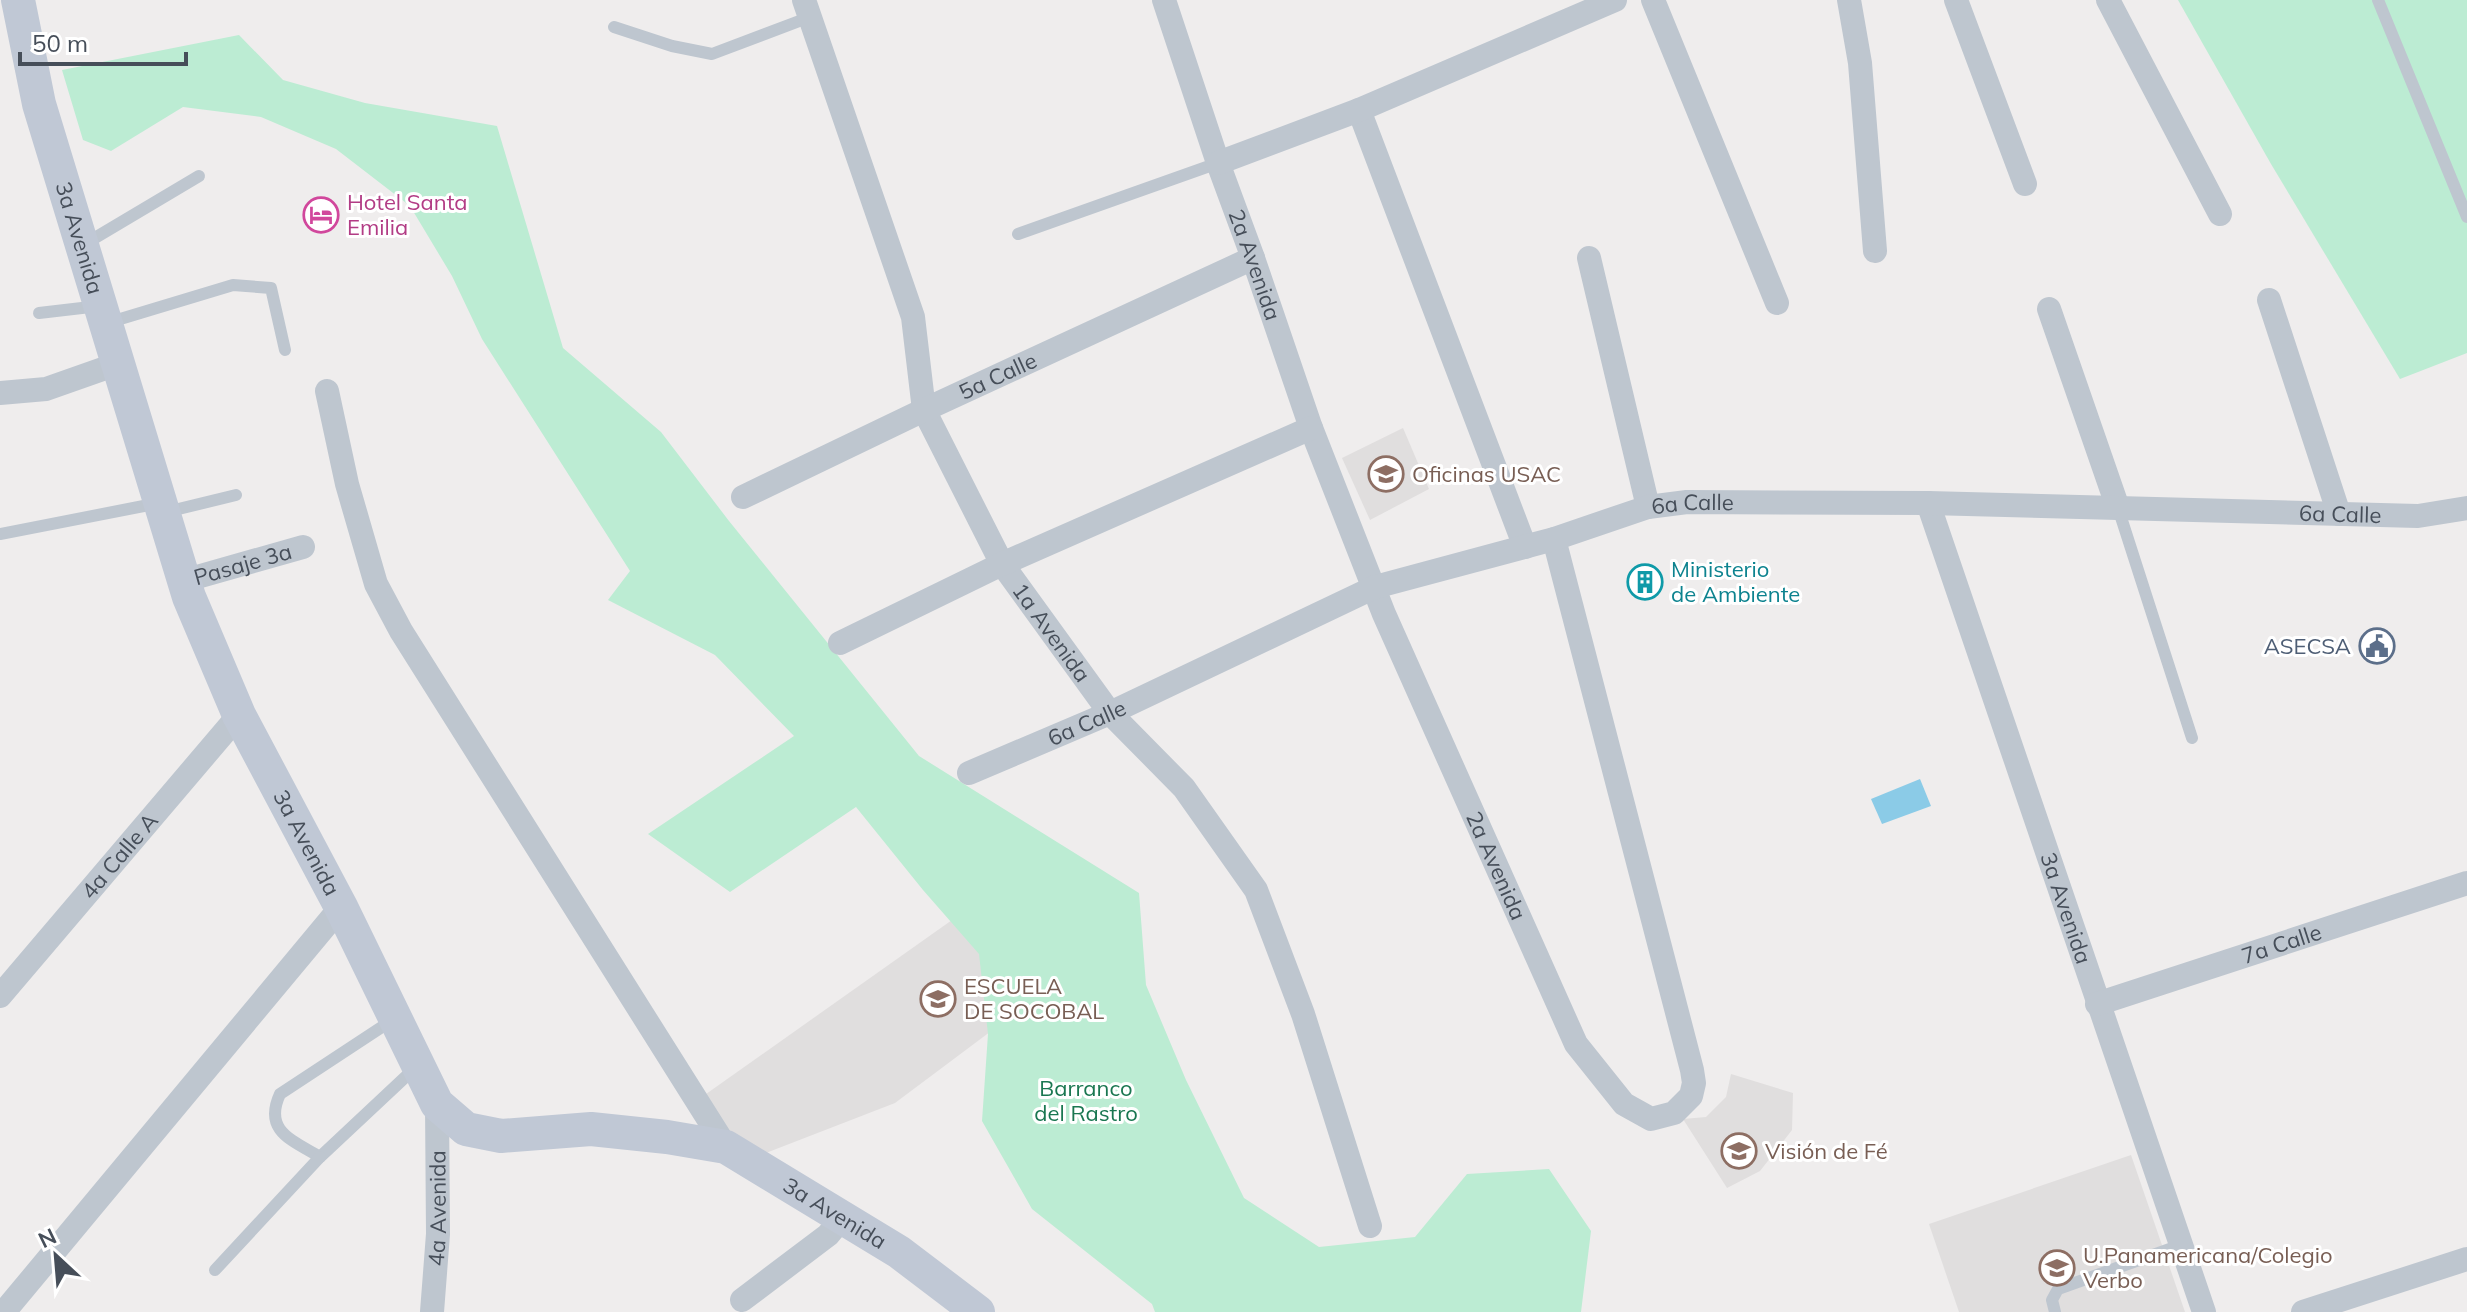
<svg xmlns="http://www.w3.org/2000/svg" width="2467" height="1312" viewBox="0 0 2467 1312" font-family="Mulish,sans-serif">
<style>
.education{fill:#e0dede}
.green{fill:#bcecd3}
.water{fill:#8bcbe7}
.lines{fill:none;stroke-linecap:round;stroke-linejoin:round}
.service{stroke:#bec6cf;stroke-width:12}
.minor{stroke:#bec6cf;stroke-width:24}
.secondary{stroke:#c0c8d5;stroke-width:34}
.labels{text-anchor:middle;stroke-width:6;stroke-linejoin:round;paint-order:stroke}
.hotel-label{font-size:22px;fill:#b23c85;stroke:#fff;text-anchor:start}
.street-label{font-size:22px;fill:#464e59;stroke:#fff}
.education-label{font-size:22px;fill:#785e54;stroke:#fff;text-anchor:start}
.culture-label{font-size:22px;fill:#0d838f;stroke:#fff;text-anchor:start}
.service-label{font-size:22px;fill:#4e5e75;stroke:#fff;text-anchor:end}
.park-label{font-size:22px;fill:#1a7751;stroke:#fff}
</style>
<rect width="100%" height="100%" fill="#efeded"/>
<g class="education">
<polygon points="1403,428 1429,489 1370,520 1342,458"/>
<polygon points="1010,879 1082,963 895,1103 748,1160 699,1099"/>
<polygon points="1731,1074 1793,1093 1792,1130 1760,1171 1727,1188 1683,1119 1706,1117 1726,1097"/>
<polygon points="2131,1155 2185,1312 1959,1312 1929,1224"/>
</g>
<g class="green">
<polygon points="2178,0 2467,0 2467,353 2400,379 2271,164"/>
<polygon points="239,35 283,80 365,103 497,126 563,348 661,432 729,521 919,756 1139,893 1146,985 1186,1080 1244,1198 1319,1247 1415,1237 1467,1174 1549,1169 1591,1231 1581,1312 1155,1312 1152,1304 1032,1209 982,1121 988,1034 979,954 923,890 856,807 730,892 648,834 794,736 715,655 608,600 630,571 482,339 452,276 410,206 336,149 261,117 183,107 111,151 83,140 62,70"/>
</g>
<polygon class="water" points="1920,779 1931,806 1882,824 1871,799"/>
<g class="lines">
<g class="service">
<polyline points="2378,0 2467,217"/>
<polyline points="614,27 672,46 712,54 810,17"/>
<polyline points="1018,234 1218,163"/>
<polyline points="83,245 199,176"/>
<polyline points="39,313 99,306"/>
<polyline points="107,323 233,285 271,288 285,350"/>
<polyline points="2118,508 2192,738"/>
<polyline points="166,512 236,495"/>
<polyline points="0,534 159,503"/>
<path d="M394 1019 280 1094C263 1131 292 1140 320 1157L415 1068"/>
<polyline points="215,1270 320,1157"/>
<polyline points="2055,1312 2052,1300 2058,1289 2181,1245"/>
</g>
<g class="minor">
<path id="s1" d="M804 0 913 317 924 410 1002 564 1110 713 1184 788 1256 890 1303 1014 1370 1226"/>
<path id="s2" d="M1164 0 1218 163 1253 258 1311 428 1384 614 1576 1044 1624 1104 1651 1119 1674 1113 1691 1096 1694 1083 1692 1070 1554 539"/>
<polyline points="1653,0 1777,303"/>
<polyline points="1849,0 1860,63 1875,251"/>
<polyline points="1956,0 2025,184"/>
<polyline points="2108,0 2220,214"/>
<polyline points="1359,110 1525,547"/>
<polyline points="1218,163 1359,110 1615,0"/>
<polyline points="1589,258 1648,507"/>
<polyline points="2269,300 2339,514"/>
<polyline points="2049,309 2118,508"/>
<polyline points="327,391 347,484 376,584 401,631 726,1147"/>
<polyline points="0,393 46,389 117,364"/>
<path id="s3" d="M743 497 924 410 1253 258"/>
<path id="s4" d="M1928 503 2204 1312"/>
<path id="s5" d="M183 581 303 547"/>
<polyline points="840,643 1002,564 1311,428"/>
<path id="s6" d="M969 773 1110 713 1375 587 1554 539 1648 507 1687 502 1928 503 2418 516 2467 508"/>
<path id="s7" d="M0 996 239 715"/>
<path id="s8" d="M2097 1004 2467 883"/>
<polyline points="742,1300 828,1235 843,1217"/>
<polyline points="4,1312 341,907"/>
<path id="s9" d="M432 1312 438 1234 437 1104"/>
<polyline points="2303,1312 2467,1259"/>
</g>
<path class="secondary" id="s10" d="M18 0 39 104 189 597 239 715 341 907 437 1104 466 1129 501 1136 591 1129 667 1137 726 1147 899 1252 978 1312"/>
</g>
<defs>
<symbol id="hotel-ring" viewBox="-11 -11 22 22"><circle r="9.5" fill="#fff" stroke="#d1479c" stroke-width="1.5"/><path d="M-6-4.5h1.5V1H6V5H4.5V3h-9V5H-6ZM-4 0a1.8 1.8 0 1 1 3.6 0ZM.5 0V-2.5h3Q6-2.5 6 0Z" fill="#d1479c"/></symbol>
<symbol id="university-ring" viewBox="-11 -11 22 22"><circle r="9.5" fill="#fff" stroke="#8d6e63" stroke-width="1.5"/><path d="M0-5L7-2L0 1L-7-2ZM-4 1L0 2.5L4 1V4Q0 6-4 4Z" fill="#8d6e63"/></symbol>
<symbol id="building-ring" viewBox="-11 -11 22 22"><circle r="9.5" fill="#fff" stroke="#0f9aa8" stroke-width="1.5"/><path d="M-4-6H4V6H1V3H-1V6H-4ZM-2.5-4.3h1.7v1.8h-1.7ZM.8-4.3h1.7v1.8H.8ZM-2.5-1h1.7V.8h-1.7ZM.8-1h1.7V.8H.8Z" fill="#0f9aa8"/></symbol>
<symbol id="civic-ring" viewBox="-11 -11 22 22"><circle r="9.5" fill="#fff" stroke="#5c6f8a" stroke-width="1.5"/><path d="M-.6-6.5H3V-4.5H.6V-3L4-1V1h2V6H-6V1h2V-1L-.6-3ZM-1.2 2.5V6h2.4V2.5Z" fill="#5c6f8a"/></symbol>
<symbol id="school-ring" viewBox="-11 -11 22 22"><circle r="9.5" fill="#fff" stroke="#8d6e63" stroke-width="1.5"/><path d="M0-5L7-2L0 1L-7-2ZM-4 1L0 2.5L4 1V4Q0 6-4 4Z" fill="#8d6e63"/></symbol>
</defs>
<g fill-rule="evenodd">
<use href="#hotel-ring" x="301" y="195" width="40" height="40"/>
<use href="#university-ring" x="1366" y="454" width="40" height="40"/>
<use href="#building-ring" x="1625" y="562" width="40" height="40"/>
<use href="#civic-ring" x="2357" y="626" width="40" height="40"/>
<use href="#school-ring" x="918" y="979" width="40" height="40"/>
<use href="#school-ring" x="1719" y="1131" width="40" height="40"/>
<use href="#university-ring" x="2037" y="1248" width="40" height="40"/>
</g>
<g class="labels">
<g class="hotel-label">
<text x="347" y="210">Hotel Santa<tspan x="347" dy="25">Emilia</tspan></text>
</g>
<g class="street-label">
<text dy="8" stroke="none"><textPath href="#s10" startOffset="246">3a Avenida</textPath></text>
<text dy="8" stroke="none"><textPath href="#s2" startOffset="280">2a Avenida</textPath></text>
<text dy="8" stroke="none"><textPath href="#s3" startOffset="282">5a Calle</textPath></text>
<text dy="8" stroke="none"><textPath href="#s6" startOffset="776">6a Calle</textPath></text>
<text dy="8" stroke="none"><textPath href="#s6" startOffset="1424">6a Calle</textPath></text>
<text dy="8" stroke="none"><textPath href="#s5" startOffset="62">Pasaje 3a</textPath></text>
<text dy="8" stroke="none"><textPath href="#s1" startOffset="686">1a Avenida</textPath></text>
<text dy="8" stroke="none"><textPath href="#s6" startOffset="128">6a Calle</textPath></text>
<text dy="8" stroke="none"><textPath href="#s10" startOffset="894">3a Avenida</textPath></text>
<text dy="8" stroke="none"><textPath href="#s7" startOffset="184">4a Calle A</textPath></text>
<text dy="8" stroke="none"><textPath href="#s2" startOffset="928">2a Avenida</textPath></text>
<text dy="8" stroke="none"><textPath href="#s4" startOffset="428">3a Avenida</textPath></text>
<text dy="8" stroke="none"><textPath href="#s8" startOffset="194">7a Calle</textPath></text>
<text dy="8" stroke="none"><textPath href="#s9" startOffset="104">4a Avenida</textPath></text>
<text dy="8" stroke="none"><textPath href="#s10" startOffset="1614">3a Avenida</textPath></text>
</g>
<g class="education-label">
<text x="1412" y="482">Oficinas USAC</text>
<text x="964" y="994">ESCUELA<tspan x="964" dy="25">DE SOCOBAL</tspan></text>
<text x="1765" y="1159">Visión de Fé</text>
<text x="2083" y="1263">U.Panamericana/Colegio<tspan x="2083" dy="25">Verbo</tspan></text>
</g>
<g class="culture-label">
<text x="1671" y="577">Ministerio<tspan x="1671" dy="25">de Ambiente</tspan></text>
</g>
<g class="service-label">
<text x="2351" y="654">ASECSA</text>
</g>
<g class="park-label">
<text x="1086" y="1096">Barranco<tspan x="1086" dy="25">del Rastro</tspan></text>
</g>
</g>
<g transform="translate(56 1256) rotate(334)" stroke="#ffffff" stroke-width="6" paint-order="stroke">
<path d="M0-6L14 30L0 20L-14 30Z" fill="#464e59"/>
<text y="-12" font-size="22" font-weight="bold" text-anchor="middle" fill="#464e59">N</text>
</g>
<path d="M20 52v12h166v-12" fill="none" stroke="#464e59" stroke-width="4"/>
<text x="32" y="52" font-size="24" fill="#464e59" stroke="#ffffff" stroke-width="6" paint-order="stroke">50 m</text>
</svg>
